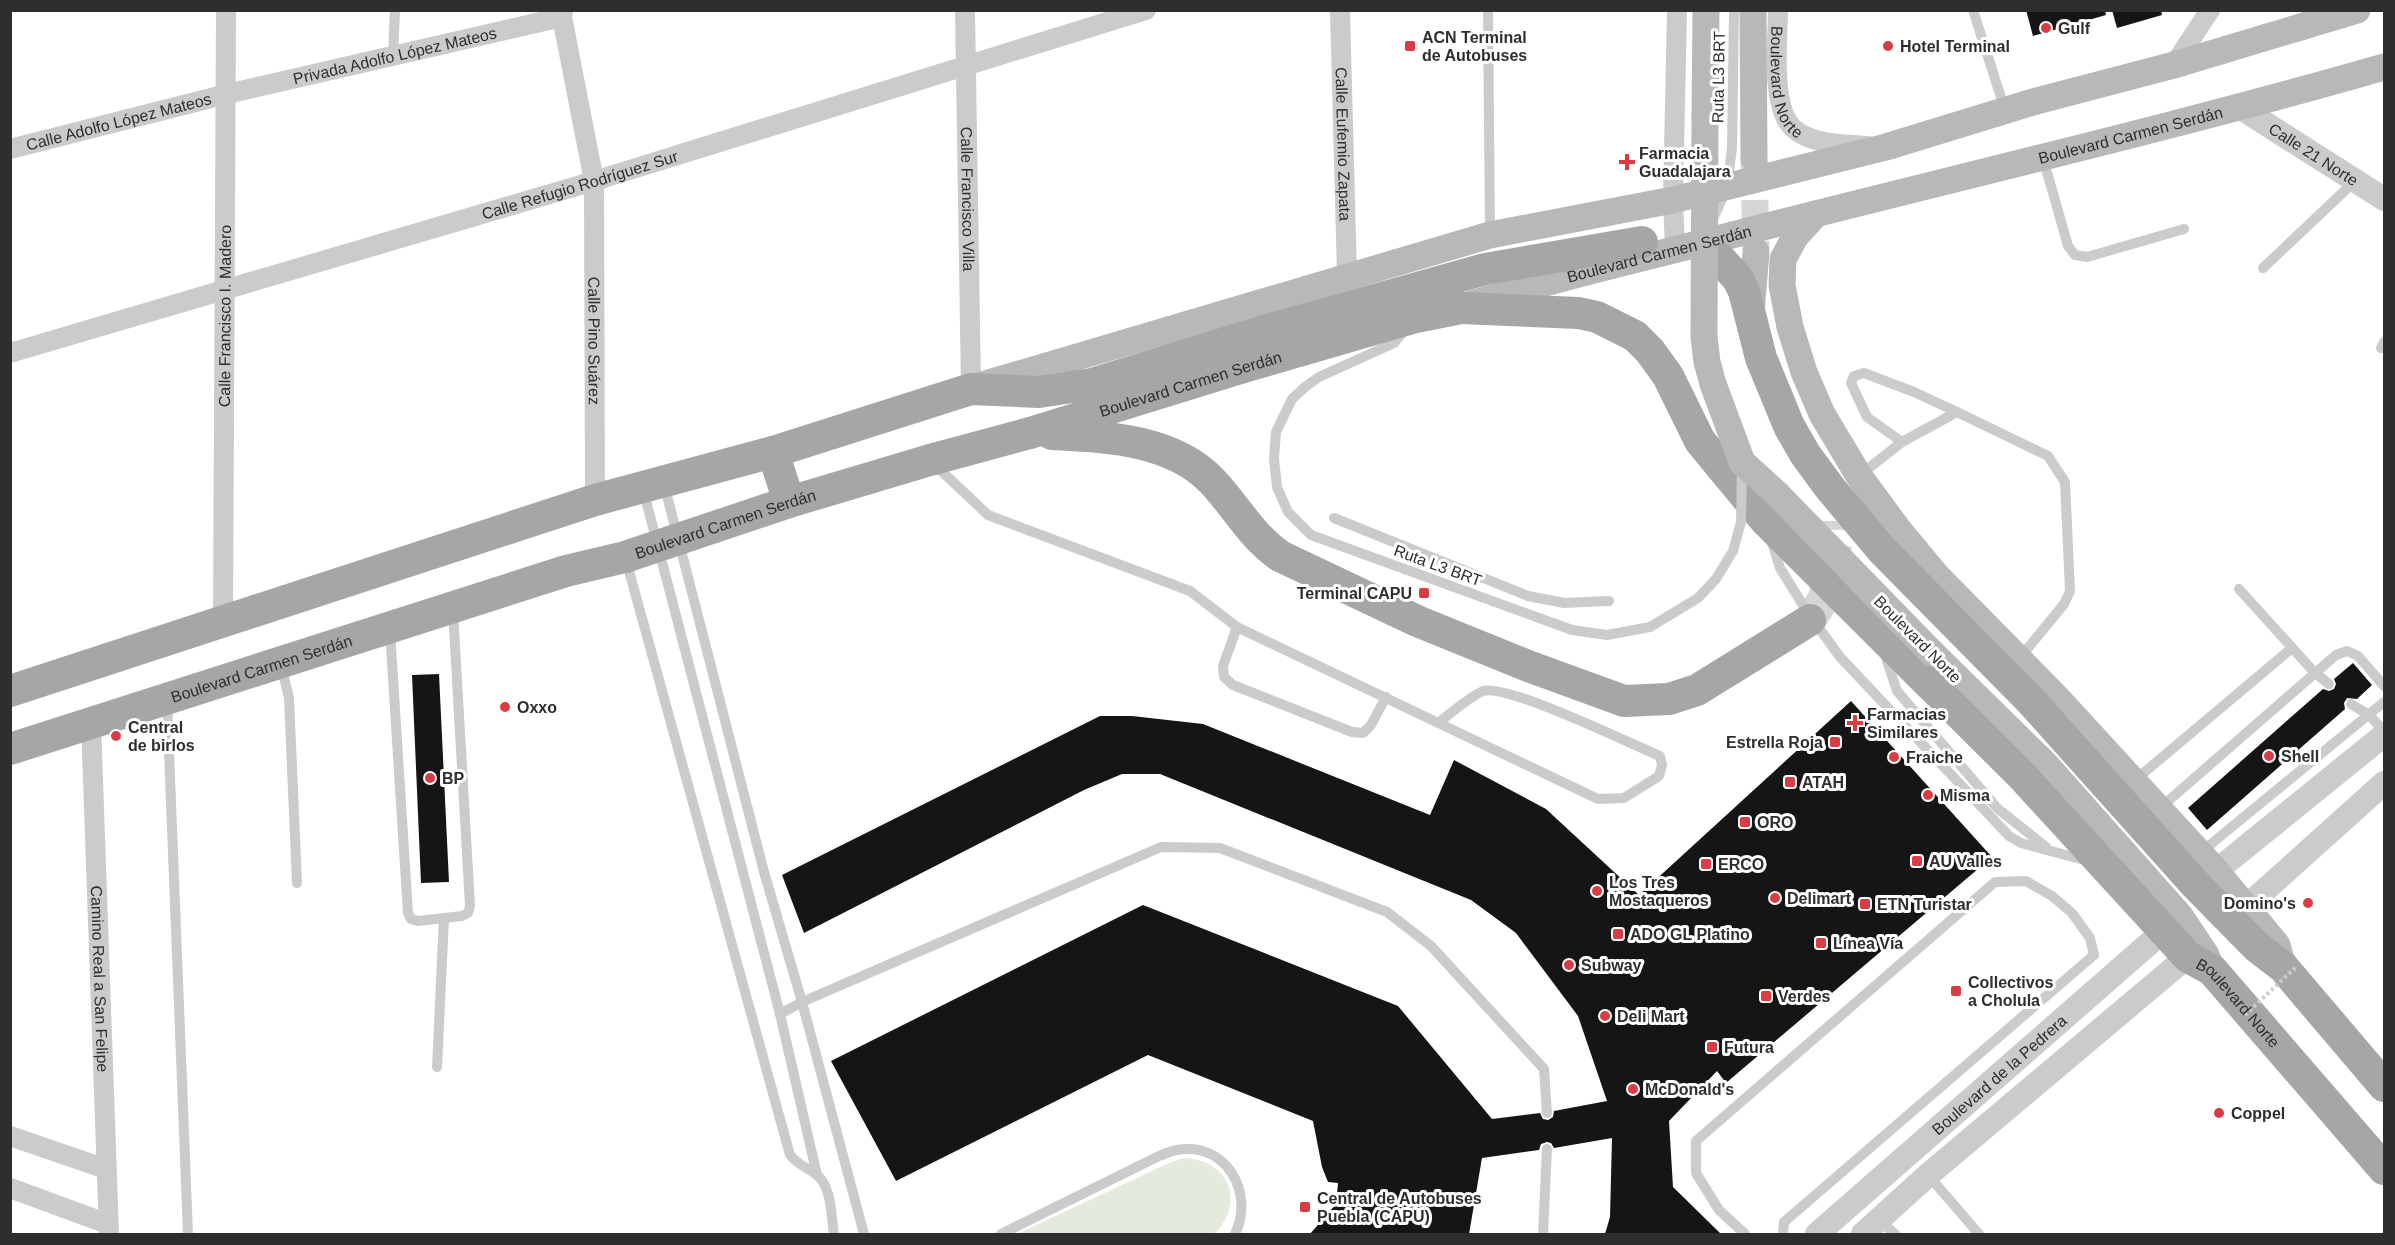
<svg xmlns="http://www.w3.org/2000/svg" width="2395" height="1245" viewBox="0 0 2395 1245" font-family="Arial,sans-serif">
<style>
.green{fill:#e4ebdd}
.building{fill:#151515}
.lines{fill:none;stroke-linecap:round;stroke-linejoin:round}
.secondary-tunnel{stroke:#d5d5d5;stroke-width:27;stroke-dasharray:27 14;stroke-linecap:butt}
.primary-tunnel{stroke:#d5d5d5;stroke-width:32;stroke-dasharray:32 16;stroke-linecap:butt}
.service{stroke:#cbcbcb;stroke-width:10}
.minor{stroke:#cbcbcb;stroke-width:20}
.tertiary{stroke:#cbcbcb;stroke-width:24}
.secondary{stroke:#b8b8b8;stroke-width:27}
.primary{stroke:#a6a6a6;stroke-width:32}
.path-bridge{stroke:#cbcbcb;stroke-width:4;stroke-dasharray:3 3;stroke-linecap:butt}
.service-bridge{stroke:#cbcbcb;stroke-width:10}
.secondary-bridge{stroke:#b8b8b8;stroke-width:27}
.poi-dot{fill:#db3b43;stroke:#fff;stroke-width:2}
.labels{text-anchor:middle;stroke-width:6;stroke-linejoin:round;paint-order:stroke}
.poi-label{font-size:16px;font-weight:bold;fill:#2e2e2e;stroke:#fff;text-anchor:start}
.street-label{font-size:16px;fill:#2e2e2e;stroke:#fff}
</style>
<rect width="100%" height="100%" fill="#fff"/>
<path class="green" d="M1183 1158C1228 1159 1247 1202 1214 1234H1017L1169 1163Z"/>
<g class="building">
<polygon points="2026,10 2105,10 2106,15 2033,36"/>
<polygon points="2112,10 2161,10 2162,15 2117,28"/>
<polygon points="2353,663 2372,685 2357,699 2347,698 2344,703 2345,709 2207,830 2188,808 2323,689 2329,691 2334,689 2336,684 2334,679"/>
<polygon points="439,674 449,882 421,883 412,675"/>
<polygon points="1851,701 1992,857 1726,1083 1717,1071 1669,1121 1673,1187 1721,1234 1605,1234 1610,1217 1612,1138 1554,1148 1551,1143 1547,1142 1541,1144 1539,1150 1482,1158 1469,1234 1310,1234 1336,1204 1338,1183 1328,1182 1322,1167 1313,1121 1148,1055 896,1181 831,1061 1143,905 1398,1006 1492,1119 1540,1113 1543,1119 1548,1120 1553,1117 1554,1111 1607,1101 1578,1016 1516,933 1471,900 1160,774 1122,774 1084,790 804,933 782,875 1100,716 1132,716 1203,724 1430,815 1454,760 1546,809 1639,895"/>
</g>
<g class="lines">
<polyline class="secondary-tunnel" points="1754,159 1756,250"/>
<path class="primary-tunnel" d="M1810 620C1835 586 1836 561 1836 521"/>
<g class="service">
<polyline points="1488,10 1490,235"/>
<polyline points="1973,10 2005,110"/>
<polyline points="393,56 395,10"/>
<polyline points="2043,158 2068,246 2075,255 2087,257 2184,229"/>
<polyline points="1713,219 1727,188 1732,148 1734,10"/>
<polyline points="2263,268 2355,181"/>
<polyline points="1406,329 1394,343 1319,377 1305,387 1292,399 1276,432 1274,459 1277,487 1288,512 1311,535 1572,630 1607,635 1650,627"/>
<polyline points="2381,348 2384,342"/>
<polyline points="1902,442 1867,417 1851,383 1854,376 1864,373 1914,392 1957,412"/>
<path d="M934 464 988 515 1190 591 1237 627 1598 799 1624 798 1659 776 1662 765 1660 756C1631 744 1506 683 1483 691 1469 697 1450 714 1438 723"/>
<polyline points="1860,475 1902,442 1957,412 2048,456 2065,482 2070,591 2064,604 2019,659"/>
<polyline points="664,484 764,872 802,1002 864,1234"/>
<polyline points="643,489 780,1014"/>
<polyline points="1334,518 1528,596 1564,603 1609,601"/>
<polyline points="1771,539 1780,568 1806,610 1840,657 2009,836 2021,843 2088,861"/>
<path d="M626 560 790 1155C798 1165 808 1168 817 1175 832 1187 831 1217 834 1234"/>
<polyline points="2239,589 2315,673 2329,684"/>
<polyline points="1237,627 1223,666 1224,677 1233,685 1352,732 1363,733 1371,725 1386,697"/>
<polyline points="390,631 408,913 411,919 418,921 462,916 468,913 470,906 453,611"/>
<polyline points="1884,652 1897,691 1997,808 2046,847"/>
<polyline points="281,665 289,698 297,883"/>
<polyline points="167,701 188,1234"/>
<polyline points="2351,704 2369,715 2384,731"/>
<polyline points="2134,781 2292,648"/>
<polyline points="2160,808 2336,655 2347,651 2358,656 2384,686"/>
<polyline points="2200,853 2384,702"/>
<polyline points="437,1067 444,918"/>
<polyline points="817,1175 780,1014 802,1002 1161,847 1220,848 1387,912 1431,946 1544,1069 1547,1113"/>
<polyline points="1928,1175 1979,1234"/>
<polyline points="1879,1220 1895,1234"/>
<path d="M1001 1234 1159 1156C1164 1154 1171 1151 1177 1150 1226 1141 1255 1193 1235 1234"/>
<polyline points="1543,1234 1547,1149"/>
<polyline points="1745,1234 1719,1210 1696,1173 1696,1141 1995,882 2026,881 2052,896 2072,913 2090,938 2094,955 1784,1222 1783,1234"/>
</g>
<g class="minor">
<path id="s1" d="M563 10 562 17 594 181 595 500"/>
<path id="s2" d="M965 10 971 389"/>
<path id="s3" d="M1340 10 1347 276"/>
<path id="s4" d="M1778 10C1778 40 1770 106 1793 128 1811 145 1845 144 1868 146"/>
<polyline points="2174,65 2210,10"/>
<path id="s5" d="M10 149 227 94 562 17"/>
<polyline points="1675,248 1673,200 1677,10"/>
<path id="s6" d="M10 353 594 181 1146 10"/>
<path id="s7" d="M223 620 226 10"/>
<path id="s8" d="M91 723 109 1234"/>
<polyline points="10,1136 106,1169"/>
<polyline points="10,1188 108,1224"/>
</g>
<g class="tertiary">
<path id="s9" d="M2241 108 2384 199"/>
<polyline points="2216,871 2384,735"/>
<polyline points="2246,907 2384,783"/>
<path id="s10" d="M1817 1234 2176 920"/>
<polyline points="1863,1234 1928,1175 2200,946"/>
</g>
<g class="secondary">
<polyline points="1753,10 1754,159"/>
<polyline points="1705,116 1706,10"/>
<polyline points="1816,214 1795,237 1783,259 1782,285 1790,327 1804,372 1822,414 1859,476 1898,529 1937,576 2057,698 2216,871 2277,945 2283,967"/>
<path id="s11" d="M1468 305C1558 277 1649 257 1740 233 1955 178 2171 128 2384 67"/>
<polyline points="1751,314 1756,252"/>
<polyline points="982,385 1490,235 1673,200 1886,147 2033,102 2174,65 2357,10"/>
<polyline points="1932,653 2046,765 2180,916 2206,955 2212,970"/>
</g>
<g class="primary">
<polyline points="1720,259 1738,279 1744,291 1761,358 1789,426 1805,454 1830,488 1882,550 2031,701 2196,885 2257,947 2283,967 2384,1086"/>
<path d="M1052 434C1106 437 1172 439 1212 481 1236 506 1251 536 1280 556L1417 621 1528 666 1624 701 1669 699 1697 690 1810 620"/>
<polyline points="773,452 789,502"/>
<polyline points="10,691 595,500 773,452 971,389 1039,392 1092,384 1264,331 1485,269 1642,242"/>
<path id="s12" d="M10 749 566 571 625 557 789 502 930 460 1030 433 1247 366 1416 317 1461 308 1579 313 1597 317 1635 336 1650 351 1668 376 1700 441 1766 521 2023 777 2188 957 2212 970 2384 1169"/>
</g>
<polyline class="path-bridge" points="2245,1015 2296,967"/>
<polyline class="service-bridge" points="1650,627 1698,598 1716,579 1733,551 1741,522 1742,468"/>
<polyline class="secondary-bridge" points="1705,116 1704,337 1707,362 1713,384 1742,462 1777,494 1932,653"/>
</g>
<g class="poi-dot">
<circle cx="2046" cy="28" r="6"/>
<rect x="1404" y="40" width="12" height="12" rx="3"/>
<circle cx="1888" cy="46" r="6"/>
<path d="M1624 153h6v6h6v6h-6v6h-6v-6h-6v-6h6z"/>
<rect x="1418" y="587" width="12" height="12" rx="3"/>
<circle cx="505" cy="707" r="6"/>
<path d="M1852 714h6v6h6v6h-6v6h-6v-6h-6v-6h6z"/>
<circle cx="116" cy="736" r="6"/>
<rect x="1829" y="736" width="12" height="12" rx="3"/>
<circle cx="2269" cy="756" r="6"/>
<circle cx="1894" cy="757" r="6"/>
<circle cx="430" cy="778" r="6"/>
<rect x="1784" y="776" width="12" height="12" rx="3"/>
<circle cx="1928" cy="795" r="6"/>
<rect x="1739" y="816" width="12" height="12" rx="3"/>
<rect x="1911" y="855" width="12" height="12" rx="3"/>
<rect x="1700" y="858" width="12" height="12" rx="3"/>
<circle cx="1597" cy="891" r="6"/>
<circle cx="1775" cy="898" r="6"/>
<circle cx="2308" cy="903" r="6"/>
<rect x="1859" y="898" width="12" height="12" rx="3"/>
<rect x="1612" y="928" width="12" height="12" rx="3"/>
<rect x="1815" y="937" width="12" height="12" rx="3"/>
<circle cx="1569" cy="965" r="6"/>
<rect x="1950" y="985" width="12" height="12" rx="3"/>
<rect x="1760" y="990" width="12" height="12" rx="3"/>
<circle cx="1605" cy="1016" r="6"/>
<rect x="1706" y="1041" width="12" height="12" rx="3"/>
<circle cx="1633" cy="1089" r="6"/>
<circle cx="2219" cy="1113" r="6"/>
<rect x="1299" y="1201" width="12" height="12" rx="3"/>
</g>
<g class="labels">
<g class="poi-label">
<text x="2058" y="34">Gulf</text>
<text x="1422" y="43">ACN Terminal<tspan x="1422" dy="18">de Autobuses</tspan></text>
<text x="1900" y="52">Hotel Terminal</text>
<text x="1639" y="159">Farmacia<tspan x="1639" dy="18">Guadalajara</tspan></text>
<text x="1412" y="599" text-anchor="end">Terminal CAPU</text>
<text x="517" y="713">Oxxo</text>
<text x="1867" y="720">Farmacias<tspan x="1867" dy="18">Similares</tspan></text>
<text x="128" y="733">Central<tspan x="128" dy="18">de birlos</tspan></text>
<text x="1823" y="748" text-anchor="end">Estrella Roja</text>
<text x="2281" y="762">Shell</text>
<text x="1906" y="763">Fraiche</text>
<text x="442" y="784">BP</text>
<text x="1802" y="788">ATAH</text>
<text x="1940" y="801">Misma</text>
<text x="1757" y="828">ORO</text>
<text x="1929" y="867">AU Valles</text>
<text x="1718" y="870">ERCO</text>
<text x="1609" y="888">Los Tres<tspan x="1609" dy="18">Mostaqueros</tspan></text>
<text x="1787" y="904">Delimart</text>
<text x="2296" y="909" text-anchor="end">Domino's</text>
<text x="1877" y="910">ETN Turistar</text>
<text x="1630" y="940">ADO GL Platino</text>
<text x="1833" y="949">Línea Vía</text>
<text x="1581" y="971">Subway</text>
<text x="1968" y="988">Collectivos<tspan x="1968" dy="18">a Cholula</tspan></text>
<text x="1778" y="1002">Verdes</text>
<text x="1617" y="1022">Deli Mart</text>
<text x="1724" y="1053">Futura</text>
<text x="1645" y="1095">McDonald's</text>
<text x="2231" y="1119">Coppel</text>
<text x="1317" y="1204">Central de Autobuses<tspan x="1317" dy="18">Puebla (CAPU)</tspan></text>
</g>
<g class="street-label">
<text dy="6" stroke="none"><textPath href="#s5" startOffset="396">Privada Adolfo López Mateos</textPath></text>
<text transform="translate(1718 77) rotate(-89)" y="6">Ruta L3 BRT</text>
<text dy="6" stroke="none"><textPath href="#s4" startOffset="74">Boulevard Norte</textPath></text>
<text dy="6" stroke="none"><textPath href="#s5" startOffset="112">Calle Adolfo López Mateos</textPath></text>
<text dy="6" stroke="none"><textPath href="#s11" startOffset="684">Boulevard Carmen Serdán</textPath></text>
<text dy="6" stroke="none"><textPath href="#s3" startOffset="134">Calle Eufemio Zapata</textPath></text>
<text dy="6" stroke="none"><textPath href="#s9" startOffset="86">Calle 21 Norte</textPath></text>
<text dy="6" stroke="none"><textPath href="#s6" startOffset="594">Calle Refugio Rodríguez Sur</textPath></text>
<text dy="6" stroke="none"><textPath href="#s2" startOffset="189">Calle Francisco Villa</textPath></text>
<text dy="6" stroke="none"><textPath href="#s11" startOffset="198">Boulevard Carmen Serdán</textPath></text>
<text dy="6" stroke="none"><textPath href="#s7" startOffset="304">Calle Francisco I. Madero</textPath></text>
<text dy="6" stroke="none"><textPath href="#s1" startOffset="334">Calle Pino Suárez</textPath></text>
<text dy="6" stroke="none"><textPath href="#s12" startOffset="1236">Boulevard Carmen Serdán</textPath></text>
<text dy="6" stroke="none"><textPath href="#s12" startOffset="750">Boulevard Carmen Serdán</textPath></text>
<text transform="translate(1438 565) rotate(20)" y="6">Ruta L3 BRT</text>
<text transform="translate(1918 639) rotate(45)" y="6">Boulevard Norte</text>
<text dy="6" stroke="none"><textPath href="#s12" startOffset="264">Boulevard Carmen Serdán</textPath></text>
<text dy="6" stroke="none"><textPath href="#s8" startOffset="256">Camino Real a San Felipe</textPath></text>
<text dy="6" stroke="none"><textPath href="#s12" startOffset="2600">Boulevard Norte</textPath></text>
<text dy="6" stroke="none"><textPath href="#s10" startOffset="242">Boulevard de la Pedrera</textPath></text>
</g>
</g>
<rect width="2395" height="1245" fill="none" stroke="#2e2e2e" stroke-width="24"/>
</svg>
